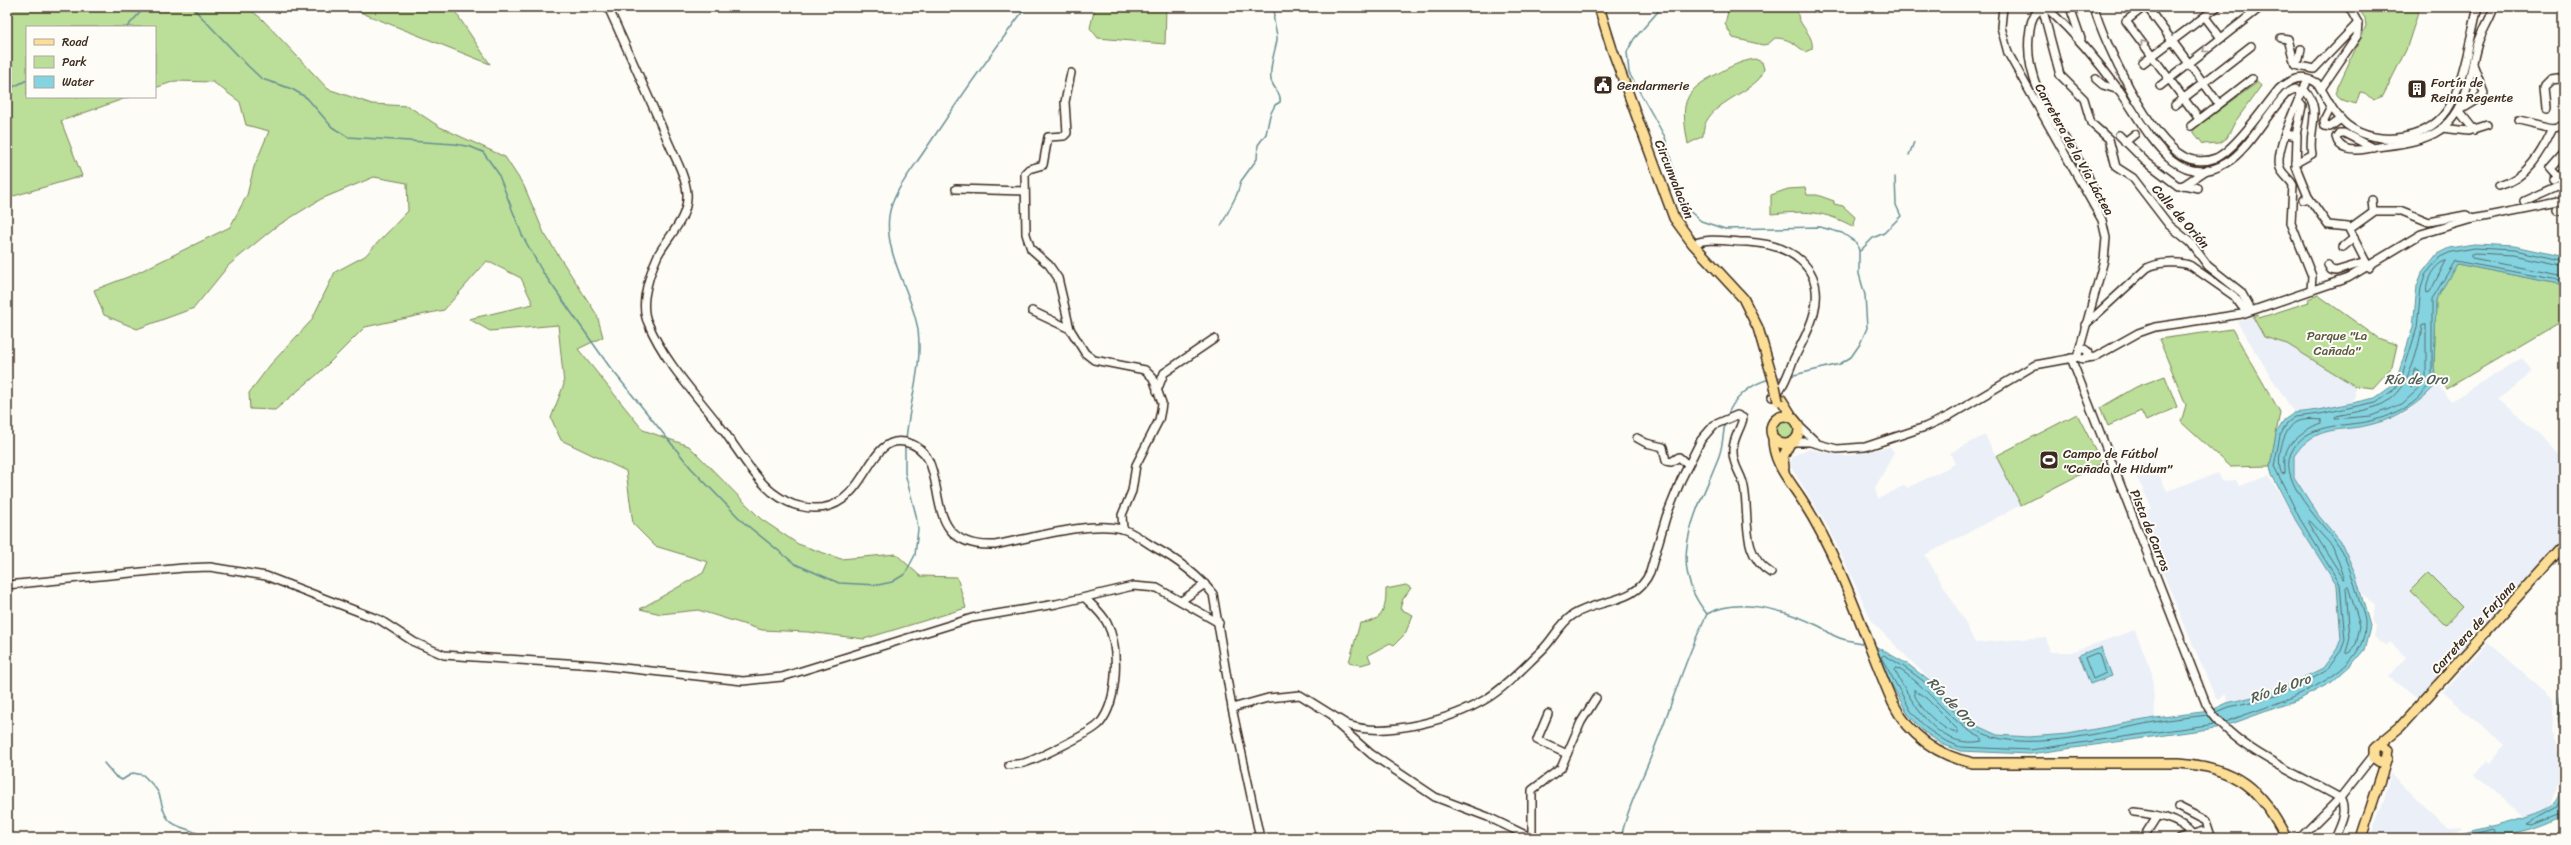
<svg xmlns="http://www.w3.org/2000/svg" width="2571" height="845" viewBox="0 0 2571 845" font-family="Sriracha,sans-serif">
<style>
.built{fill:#ebeff7}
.green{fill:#bbde98;stroke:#7b845b}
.water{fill:#83d3e0;stroke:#668f92}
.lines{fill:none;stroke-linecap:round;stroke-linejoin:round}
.shore{stroke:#586e6c;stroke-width:1}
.stream{stroke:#668f92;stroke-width:1.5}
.minor-casing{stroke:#3b2a1e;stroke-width:10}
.major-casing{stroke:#3b2a1e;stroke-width:12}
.minor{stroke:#fdfcf7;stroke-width:7}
.major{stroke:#fcde96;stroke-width:9}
.major-bridge-casing{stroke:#3b2a1e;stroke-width:12;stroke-linecap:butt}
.major-bridge{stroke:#fcde96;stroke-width:9}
.oneway{stroke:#9c938a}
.labels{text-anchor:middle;stroke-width:4;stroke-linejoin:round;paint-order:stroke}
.poi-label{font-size:13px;fill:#3b2a1e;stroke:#fdfcf7;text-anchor:start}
.street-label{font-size:13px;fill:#3b2a1e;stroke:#fdfcf7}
.park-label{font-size:13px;fill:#5b573c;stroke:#fdfcf7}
.water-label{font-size:14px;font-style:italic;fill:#515d58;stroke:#fdfcf7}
</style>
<rect width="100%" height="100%" fill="#fdfcf7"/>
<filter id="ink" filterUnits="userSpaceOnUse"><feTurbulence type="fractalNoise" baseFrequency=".025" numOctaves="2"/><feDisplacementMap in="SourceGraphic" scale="8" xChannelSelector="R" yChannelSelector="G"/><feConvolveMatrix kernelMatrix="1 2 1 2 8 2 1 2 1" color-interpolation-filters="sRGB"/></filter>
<g filter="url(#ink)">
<g class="built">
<polygon points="2253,317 2262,335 2287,344 2355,386 2355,397 2348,407 2294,413 2237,322"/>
<polygon points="2522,358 2532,371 2523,380 2498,398 2540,434 2564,460 2564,537 2419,700 2389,677 2406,657 2390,642 2386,646 2374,637 2376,626 2372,622 2375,606 2361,592 2350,561 2341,542 2318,515 2294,477 2294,456 2308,440 2319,433 2373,425 2407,412 2437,384 2451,401"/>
<polygon points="1985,435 2021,505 1925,555 1964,620 1975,643 2046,637 2050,652 2071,652 2135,630 2152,673 2155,718 2068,734 2033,737 1994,735 1975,725 1873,623 1830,530 1790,465 1793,456 1808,449 1846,456 1890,447 1894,453 1875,488 1878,499 1905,485 1907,488 1955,464 1950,453"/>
<polygon points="2152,461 2167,491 2218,473 2222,481 2236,480 2239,486 2269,476 2337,586 2341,639 2337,649 2323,668 2286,689 2227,703 2226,694 2218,700 2215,697 2138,513 2152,508 2132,467"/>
<polygon points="2488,642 2554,699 2552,733 2562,764 2560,773 2550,806 2525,818 2475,774 2486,760 2490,763 2504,745 2443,692"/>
<polygon points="2390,773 2448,828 2462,827 2462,829 2438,838 2370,838 2384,800"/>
</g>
<g class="green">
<polygon points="7,7 247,7 262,19 328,89 372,104 408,106 440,127 505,157 524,186 544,233 597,315 603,337 578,349 643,430 689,446 761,519 798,544 841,559 896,554 920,576 957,577 966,608 864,639 808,632 762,630 698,610 661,614 640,609 703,573 708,562 655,546 633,524 626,471 561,440 551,418 564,384 558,325 490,331 469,319 533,304 521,278 487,261 444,310 365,327 319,373 275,410 250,409 249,393 270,365 311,321 335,272 365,256 408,211 407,183 374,177 321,199 274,228 229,265 194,308 137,329 104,315 94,290 133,275 230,227 247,195 254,167 269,131 246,125 240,102 213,82 175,81 155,88 155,27 27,27 27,97 129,97 61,121 82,176 7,198"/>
<polygon points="347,7 452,7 490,64"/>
<polygon points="1095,7 1166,7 1165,44 1098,38 1090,28"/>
<path d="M1729 7H1798C1794 24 1815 33 1812 49L1805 52C1795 44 1788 38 1775 38L1768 44 1763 45 1733 38 1725 24Z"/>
<polygon points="2357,7 2420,7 2406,50 2383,96 2373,100 2365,93 2360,92 2356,104 2339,99 2335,93 2366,26 2365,18"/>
<path d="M1755 59 1762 62 1764 69C1763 72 1761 77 1758 80 1741 97 1702 107 1703 136L1688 144C1681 105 1681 92 1717 74 1729 67 1741 61 1755 59Z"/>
<polygon points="2258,82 2261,86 2235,122 2227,138 2220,143 2203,144 2192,130"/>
<path d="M1805 188 1807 195H1817L1834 201V204L1843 206 1855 217 1854 227C1823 210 1806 211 1771 214V195L1788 189Z"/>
<polygon points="2457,264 2564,285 2564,320 2446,389 2434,370 2436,299"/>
<polygon points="2318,295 2378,338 2397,345 2392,367 2373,388 2355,386 2287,344 2264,337 2253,317 2258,315 2259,318 2309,302 2308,299"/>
<polygon points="2232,329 2280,412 2270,466 2230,467 2181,422 2186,405 2159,339"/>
<polygon points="2165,376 2177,407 2146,421 2141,411 2108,426 2100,408 2136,387"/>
<polygon points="2077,414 2102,463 2021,505 1996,456"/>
<circle cx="1785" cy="430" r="10"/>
<polygon points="2428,573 2462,607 2445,625 2410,591"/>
<path d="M1406 585 1411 588 1403 599 1400 609 1413 615 1405 634 1394 645 1390 643 1368 655 1371 662 1361 665 1349 662 1360 623C1383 622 1386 609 1386 589Z"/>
</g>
<g class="water">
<path d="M2475 244 2514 246 2564 257V285L2457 264 2436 299 2434 366 2437 384C2418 404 2400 417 2373 424 2341 433 2316 423 2294 456V477L2318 515 2341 542 2355 573 2370 626 2364 650 2353 663 2332 682 2300 699 2223 727 2030 754 1960 751 1942 744 1923 731 1908 714 1868 642 1909 665 1937 687 1975 725 1997 735 2029 737 2068 734 2155 718 2210 711 2227 703 2274 692 2323 668 2337 649 2341 639 2337 586 2296 521 2272 475 2270 466 2276 434 2284 420 2294 413 2319 410 2375 398 2392 386 2398 375 2413 327 2417 286 2422 273 2437 254 2449 248Z"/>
<polygon points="2101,647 2112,676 2090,684 2079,655"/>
<polygon points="2564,677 2564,748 2558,719"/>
<path d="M2564 781V815C2531 835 2487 838 2449 838 2472 829 2541 818 2554 803 2559 798 2561 788 2564 781Z"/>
</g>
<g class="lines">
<g class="shore">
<path d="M2446 261 2430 292 2427 293C2424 283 2435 262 2446 261Z"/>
<polyline points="2564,266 2513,255 2475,253 2470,255 2472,258 2564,276"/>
<path d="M2426 325V382L2402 404 2371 416 2335 419 2336 416C2350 413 2365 411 2378 406 2407 395 2418 354 2422 326Z"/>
<polygon points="2416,369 2419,370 2421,379 2411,388 2410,385"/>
<path d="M2321 420V423C2309 427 2289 440 2286 453 2284 459 2285 467 2285 473L2282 474C2275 462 2283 429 2296 422 2302 419 2315 419 2321 420Z"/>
<polygon points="2309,521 2333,547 2345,579 2343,578 2308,523"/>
<polygon points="2348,586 2360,626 2356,645 2348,654 2346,652 2350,638 2346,588"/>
<polygon points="2097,653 2100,654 2106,673 2093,679 2085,658"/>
<path d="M1897 668C1929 686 1949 723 1982 738V741C1937 750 1913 704 1895 671Z"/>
<path d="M1914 690 1926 698 1958 730V733C1945 733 1912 703 1914 690Z"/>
<polyline points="2217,712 2229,707 2276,696 2325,671 2341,651 2345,640 2340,584 2300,519 2274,466 2280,436 2287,423 2295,417 2320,414 2376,402 2395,389 2402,376 2417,328 2421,287 2425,275 2440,257 2451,252 2475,248 2514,250 2564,261"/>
<path d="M2208 715C2190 717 2172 719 2154 722 2106 731 2016 757 1973 728 1958 719 1947 702 1934 690 1918 676 1902 665 1884 655L1881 657 1911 711 1926 728 1944 740 1960 747 2030 750 2215 724"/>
<path d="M2226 722C2267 705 2364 682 2365 626 2366 618 2361 608 2359 600 2354 582 2348 560 2337 544 2323 523 2278 482 2291 453 2305 422 2344 427 2371 421 2382 418 2396 413 2405 408 2416 402 2424 392 2432 383V299L2455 261 2564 281"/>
<polyline points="2564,792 2557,806 2527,823 2533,824 2564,812"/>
<polyline points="2461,838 2492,829 2493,831 2490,838"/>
</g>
<g class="stream">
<polyline points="192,7 248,66 262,79 292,89 307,98 332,127 348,137 455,144 471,147 483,152 498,173 522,235 542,271 609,366 691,468 743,522 795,564 839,583 878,585 892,582 905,574 915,555 918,529 916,515 905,473 905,446"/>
<polyline points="1662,7 1634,39 1627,52 1629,73 1665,137 1677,184 1686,208 1701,221 1725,229 1820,227 1842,233 1857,243 1859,251 1859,274 1865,295 1867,328 1860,344 1851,357 1840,364 1790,376"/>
<polyline points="127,27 145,7"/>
<polyline points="7,90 27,80"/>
<polyline points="1909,155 1914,142"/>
<path d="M1221 226 1237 194 1241 181 1257 159 1258 145 1266 134 1270 115 1275 105 1280 102C1282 94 1273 88 1271 80 1269 66 1275 52 1277 40 1278 28 1269 18 1277 7"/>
<polyline points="1860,251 1873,238 1884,233 1901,216 1896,205 1895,177"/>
<polyline points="1776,378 1784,377"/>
<path d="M1727 417C1732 399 1752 383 1770 379"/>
<path d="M906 440C909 401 923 369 918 330 912 292 884 255 889 216 892 193 912 170 925 150 957 102 991 54 1026 7"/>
<path d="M1707 614C1663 561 1699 509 1719 456 1723 445 1723 434 1725 423"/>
<path d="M104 763 115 776 122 780 133 773 143 775C148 780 156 787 159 794 162 802 162 812 169 820 178 830 194 828 204 838"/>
<polyline points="290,838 293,835 300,838"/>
<path d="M1621 838C1628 805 1644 776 1656 744 1673 701 1686 656 1707 614 1739 596 1788 611 1819 626 1825 629 1829 634 1835 636 1844 641 1855 641 1865 644"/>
</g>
<defs>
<g id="minor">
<path d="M608 7C628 51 648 95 667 139 674 156 685 174 687 193 689 218 669 235 658 255 652 268 647 283 645 297 644 306 644 315 648 323 664 362 698 397 723 430 738 450 753 476 772 492 780 498 789 504 799 506 868 523 863 433 905 442 960 454 909 549 995 545 1027 539 1092 520 1122 529 1134 532 1143 541 1154 547 1176 559 1197 574 1213 594L1232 708 1260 838"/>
<polyline points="2003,7 2001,27 2008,53 2102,220 2106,238 2104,260 2079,351"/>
<polyline points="2042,7 2060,75 2084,99 2091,123 2109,139 2116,167 2133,178 2169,225 2191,243 2208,266 2241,292 2251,310"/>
<polyline points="2070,7 2081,39"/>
<path d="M2094 7C2104 44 2150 138 2183 156 2193 162 2206 162 2216 158 2235 150 2265 106 2279 89 2290 79 2303 74 2317 83 2327 97 2333 114 2347 125 2378 149 2433 140 2451 104 2465 75 2470 38 2478 7"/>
<polyline points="2144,7 2126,21 2199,119"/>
<polyline points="2147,7 2219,104"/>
<path d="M2042 9 2049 10C2075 34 2098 61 2119 90 2143 121 2173 195 2226 163 2249 150 2268 111 2288 92L2295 89 2306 92C2323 111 2307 132 2312 154L2296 163"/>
<path d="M2042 9C2034 12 2031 21 2030 29 2020 84 2062 130 2087 174L2093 188 2091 199"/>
<polyline points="2205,17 2221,38"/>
<polyline points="2281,38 2288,39 2295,65 2314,69 2358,23"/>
<polyline points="2295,61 2299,59 2301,49"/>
<polyline points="2143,63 2217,7"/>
<polyline points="2473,64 2484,93 2482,97 2459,111 2474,130"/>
<polyline points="2096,79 2103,85 2119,90"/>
<path d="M2306 84C2298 100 2274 152 2280 168 2283 175 2290 179 2293 185L2291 223 2312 276 2311 290"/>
<polyline points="2160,86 2261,7"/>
<polyline points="2321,89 2357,36 2358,23 2349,7"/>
<polyline points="2175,105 2251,46"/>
<polyline points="2331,107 2324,121 2325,126 2330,127 2341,119"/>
<polyline points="2546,108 2544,87 2551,80 2564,78"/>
<polyline points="2519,120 2553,128 2564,126"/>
<polyline points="2191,126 2252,79"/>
<polyline points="2442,128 2468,131 2487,125"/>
<polyline points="2286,134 2297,136 2296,167 2309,199"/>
<polyline points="2119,135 2145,161 2178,186 2184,185 2208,169"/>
<polyline points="2296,135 2302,106 2298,101"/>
<polyline points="2125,142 2135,134"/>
<path d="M2373 148 2344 133H2339L2336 137C2339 151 2355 151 2366 149 2412 141 2451 143 2466 91 2471 75 2473 59 2478 43 2482 31 2490 20 2494 7"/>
<polyline points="2557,177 2550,169 2564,153"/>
<polyline points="2553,180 2564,172"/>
<polyline points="2184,185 2198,188"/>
<path d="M2499 186C2527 178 2541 154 2553 128"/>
<polyline points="956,189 1025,191"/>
<polyline points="2303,200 2309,198 2328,225 2348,227 2369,268"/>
<polyline points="2372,200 2373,211"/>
<polyline points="2524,201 2564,183"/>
<polyline points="2558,210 2564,209"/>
<polyline points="2350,229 2375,211 2402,211 2429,222 2466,215 2472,219"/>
<path d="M1693 244C1709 237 1729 242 1747 242 1789 244 1826 266 1814 313 1810 330 1800 346 1793 361 1789 371 1782 393 1772 397"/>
<polyline points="2343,247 2354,238"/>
<polyline points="2328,265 2331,270 2336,271 2366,262"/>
<polyline points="1032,311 1070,329 1085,353 1094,360 1145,370 1153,378 1162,403 1161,410 1159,420 1136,465 1132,491 1122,515 1123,529"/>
<path d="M2085 325 2147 268C2157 262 2181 261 2191 266L2234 296 2246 312"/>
<polyline points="1070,329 1058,278 1049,265 1031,249 1026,234 1025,173 1029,169 1043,165 1048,137 1064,136 1067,133 1065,102 1071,73"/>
<circle cx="2083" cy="354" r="5"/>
<path d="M2071 358 2206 704C2230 747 2298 774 2340 798 2348 812 2339 825 2334 838"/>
<polyline points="2086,358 2095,357 2138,333 2155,327 2242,314 2348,278 2421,234 2472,219 2564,201"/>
<polyline points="1157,391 1164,373 1214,339"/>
<polyline points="1799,426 1816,442"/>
<polyline points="1637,438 1646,443 1663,447 1666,461 1671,462 1679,457 1688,465"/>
<polyline points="1793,442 1810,442 1837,449 1865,447 1925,427 1949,416 2035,365 2079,357"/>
<polyline points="7,585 183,568 210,567 266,576 380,620 414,642 444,655 596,665 743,681 782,677 972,618 1056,604 1133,586 1157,588 1219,623"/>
<polyline points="1181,601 1205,584"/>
<path d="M1232 708 1268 698 1300 695 1348 725C1386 738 1453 719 1486 699 1506 687 1524 667 1541 651 1553 640 1559 624 1573 615 1599 598 1636 605 1650 572L1666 517 1681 480 1701 440 1714 425 1737 415 1743 418C1741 429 1732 439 1733 452 1733 467 1742 474 1744 487 1750 518 1740 554 1771 573"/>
<polyline points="1548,714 1537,740 1567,754"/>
<polyline points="1334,717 1337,724 1371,754 1435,797 1488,817 1532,838"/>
<path d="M1009 765C1014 764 1020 764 1024 763 1037 759 1093 732 1100 723 1118 701 1120 648 1107 623 1102 613 1093 606 1085 598"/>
<polyline points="2179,807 2206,821 2210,833"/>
<path d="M2134 812C2153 814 2180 818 2192 834"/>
<polyline points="1532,838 1532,790 1561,768 1581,722 1596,698"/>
<polyline points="2143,838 2157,816"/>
<polyline points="2180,838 2203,831 2214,838"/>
<polyline points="2300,838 2340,798 2373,756"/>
</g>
<g id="major">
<polyline points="1599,7 1612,49 1674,218 1693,244 1743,298 1758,328 1775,386"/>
<polyline points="1781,399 1793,418"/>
<circle cx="1785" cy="430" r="14"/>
<path d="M1773 438C1773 464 1791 482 1804 503 1843 564 1864 637 1893 703 1909 735 1938 756 1973 763H2179C2235 767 2262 789 2286 838"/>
<polyline points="1784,468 1783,457 1790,443"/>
<polyline points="2376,747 2382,746 2387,750 2385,760 2380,762 2374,758 2374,749 2376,747 2400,727 2564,545"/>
<polyline points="2361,838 2387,758"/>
</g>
</defs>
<use href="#minor" class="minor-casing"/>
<use href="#major" class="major-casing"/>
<use href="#minor" class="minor"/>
<use href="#major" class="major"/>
<defs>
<polyline id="major-bridge" points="1775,386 1778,401"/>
</defs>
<use href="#major-bridge" class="major-bridge-casing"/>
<use href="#major-bridge" class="major-bridge"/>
</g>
<defs><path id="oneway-chevron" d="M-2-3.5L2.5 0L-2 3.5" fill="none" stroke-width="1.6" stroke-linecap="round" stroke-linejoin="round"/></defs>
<g class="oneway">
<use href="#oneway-chevron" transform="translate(2143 43) rotate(-127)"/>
<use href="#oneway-chevron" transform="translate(2205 50) rotate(142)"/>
</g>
</g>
<defs>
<symbol id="civic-square" viewBox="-11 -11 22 22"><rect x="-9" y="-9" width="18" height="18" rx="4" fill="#3b2a1e" stroke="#fdfcf7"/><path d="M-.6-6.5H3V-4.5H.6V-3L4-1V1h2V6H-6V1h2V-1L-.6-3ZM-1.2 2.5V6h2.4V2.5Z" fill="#fff"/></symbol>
<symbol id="building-square" viewBox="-11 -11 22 22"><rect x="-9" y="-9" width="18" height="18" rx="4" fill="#3b2a1e" stroke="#fdfcf7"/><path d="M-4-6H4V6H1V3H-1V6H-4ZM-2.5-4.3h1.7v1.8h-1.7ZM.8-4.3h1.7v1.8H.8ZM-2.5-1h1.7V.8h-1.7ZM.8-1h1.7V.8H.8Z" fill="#fff"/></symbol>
<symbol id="stadium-square" viewBox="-11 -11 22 22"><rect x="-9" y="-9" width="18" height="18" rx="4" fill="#3b2a1e" stroke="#fdfcf7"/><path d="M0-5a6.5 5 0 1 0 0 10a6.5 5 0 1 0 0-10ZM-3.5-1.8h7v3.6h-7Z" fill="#fff"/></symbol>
</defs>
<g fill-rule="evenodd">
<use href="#civic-square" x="1592" y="74" width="22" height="22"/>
<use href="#building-square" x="2406" y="78" width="22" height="22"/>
<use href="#stadium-square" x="2038" y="449" width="22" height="22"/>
</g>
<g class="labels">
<g class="poi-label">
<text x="2431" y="87">Fortín de<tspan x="2431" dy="15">Reina Regente</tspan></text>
<text x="1617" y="90">Gendarmerie</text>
<text x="2063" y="458">Campo de Fútbol<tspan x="2063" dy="15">"Cañada de Hidum"</tspan></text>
</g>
<g class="street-label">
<text transform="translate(2075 149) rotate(61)" y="5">Carretera de la Vía Láctea</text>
<text transform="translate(1675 179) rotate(68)" y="5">Circunvalación</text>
<text transform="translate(2181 216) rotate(49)" y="5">Calle de Orión</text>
<text transform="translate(2151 530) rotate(68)" y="5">Pista de Carros</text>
<text transform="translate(2473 627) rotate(-48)" y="5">Carretera de Farjana</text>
</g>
<g class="park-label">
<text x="2337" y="340">Parque "La<tspan x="2337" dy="15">Cañada"</tspan></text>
</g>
<g class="water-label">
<text x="2416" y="384">Río de Oro</text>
<text transform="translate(2280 688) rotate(-19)" y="5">Río de Oro</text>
<text transform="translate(1952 702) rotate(46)" y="5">Río de Oro</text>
</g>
</g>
<rect width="2571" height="845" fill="none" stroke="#fdfcf7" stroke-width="24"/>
<rect x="12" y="12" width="2547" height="821" fill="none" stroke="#3b2a1e" stroke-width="1.5" filter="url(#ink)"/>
<rect x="26" y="26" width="130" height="72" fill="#fdfcf7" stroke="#afa8a0"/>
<rect x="34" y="39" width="20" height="6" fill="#fcde96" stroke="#afa8a0"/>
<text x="62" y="46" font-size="12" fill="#3b2a1e">Road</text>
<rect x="34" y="56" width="20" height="12" fill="#bbde98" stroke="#afa8a0"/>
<text x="62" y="66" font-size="12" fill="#3b2a1e">Park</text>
<rect x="34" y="76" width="20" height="12" fill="#83d3e0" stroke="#afa8a0"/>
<text x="62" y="86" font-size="12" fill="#3b2a1e">Water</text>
</svg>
